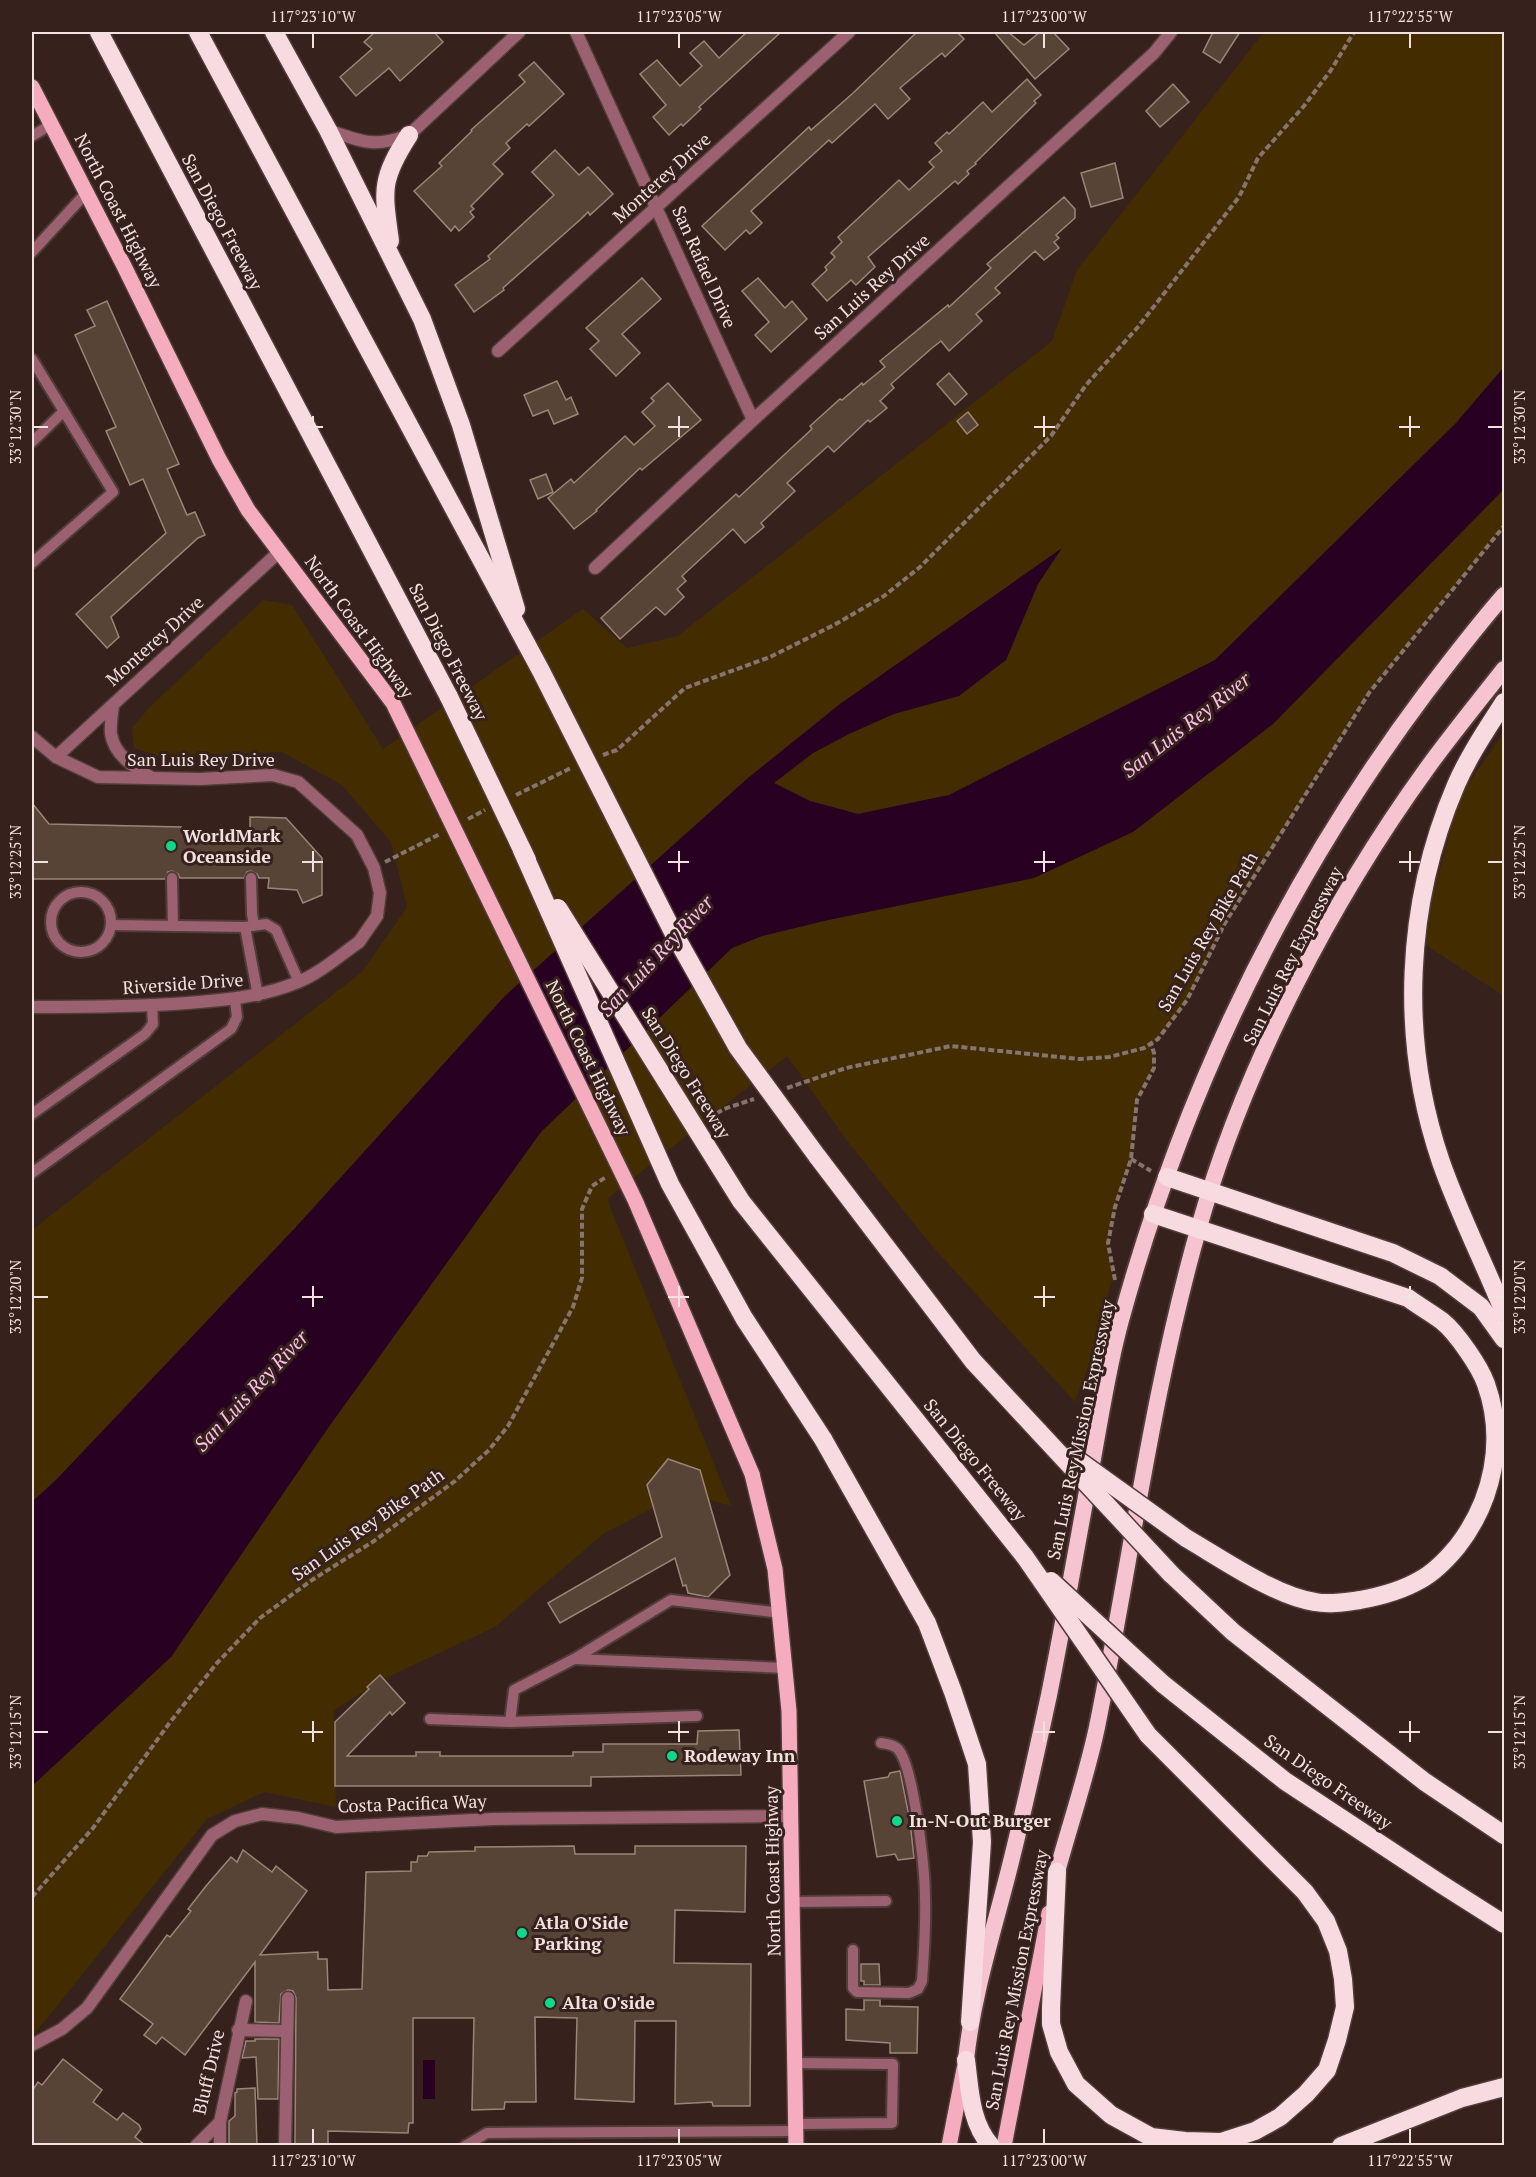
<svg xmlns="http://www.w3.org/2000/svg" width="1536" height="2177" viewBox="0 0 1536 2177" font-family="'PT Serif',serif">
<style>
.green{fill:#432d00}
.water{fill:#280021}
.building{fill:#584437;stroke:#9c8577;stroke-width:1.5}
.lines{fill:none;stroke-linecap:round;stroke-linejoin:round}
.service-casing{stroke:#503c38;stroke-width:14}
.minor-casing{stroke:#503c38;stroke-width:15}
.tertiary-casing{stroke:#503c38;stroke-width:15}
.primary-casing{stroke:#503c38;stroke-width:18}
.trunk-casing{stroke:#503c38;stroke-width:20}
.motorway-casing{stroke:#503c38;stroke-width:21}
.path{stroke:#877471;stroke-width:4;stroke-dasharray:6 3;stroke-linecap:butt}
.service{stroke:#9c6171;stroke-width:10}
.minor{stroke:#9c6171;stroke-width:12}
.tertiary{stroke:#9c6171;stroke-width:12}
.primary{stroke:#f5acbf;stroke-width:15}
.trunk{stroke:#f6c3d0;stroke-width:16}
.motorway{stroke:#f8dae1;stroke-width:18}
.primary-bridge-casing{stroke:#503c38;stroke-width:18;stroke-linecap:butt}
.motorway-bridge-casing{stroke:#503c38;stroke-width:21;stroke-linecap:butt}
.primary-bridge{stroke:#f5acbf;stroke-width:15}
.motorway-bridge{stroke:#f8dae1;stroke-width:18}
.ticks{fill:none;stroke:#f1e2df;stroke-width:2}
.poi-dot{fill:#0dd98a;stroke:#36211d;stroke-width:2}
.labels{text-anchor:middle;stroke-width:6;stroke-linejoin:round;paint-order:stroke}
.street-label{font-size:18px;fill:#f1e2df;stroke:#36211d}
.poi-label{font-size:18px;font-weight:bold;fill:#f1e2df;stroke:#36211d;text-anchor:start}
.water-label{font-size:20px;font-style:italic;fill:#f9bee9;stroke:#36211d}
.neatline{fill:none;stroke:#f1e2df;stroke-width:2}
.ticks-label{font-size:15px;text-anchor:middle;fill:#f1e2df}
</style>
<rect width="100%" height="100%" fill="#36211d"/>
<g class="green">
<polygon points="1264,32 1504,32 1504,367 1456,423 1215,660 949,795 858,814 810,801 773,783 813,753 851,733 1006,660 1038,584 1061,549 748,778 505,996 296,1227 57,1479 32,1502 32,1230 363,971 407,907 391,842 342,785 282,752 158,756 134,748 132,728 149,708 263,600 292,605 383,749 583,609 627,648 678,636 1052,341 1077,270"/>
<polygon points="1504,489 1504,526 1369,693 1225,923 1187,1000 1172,1023 1158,1039 1151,1044 1154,1053 1154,1068 1137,1101 1131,1159 1115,1207 1108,1243 1113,1276 1090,1362 1075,1402 933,1247 848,1142 787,1056 607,1199 731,1506 683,1492 603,1534 495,1627 390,1676 334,1710 336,1807 264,1792 207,1819 32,2037 32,1786 171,1657 328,1428 541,1132 732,948 762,936 828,920 1034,878 1273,724"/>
<polygon points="1504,732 1504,996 1426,945 1431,901 1460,796"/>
</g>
<g class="water">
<polygon points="1504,367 1504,489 1273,724 1133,832 1034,878 828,920 762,936 732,948 541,1132 328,1428 171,1657 32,1786 32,1502 57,1479 296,1227 505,996 748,778 840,704 1062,548 1038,584 1006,660 959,696 894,714 851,733 813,753 774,783 810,801 858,814 949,795 1215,660 1456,423"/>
<rect x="423" y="2060" width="12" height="39"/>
</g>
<g class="building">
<polygon points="375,32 434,32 443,42 400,81 389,68 356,96 340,77 372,49 364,42"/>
<polygon points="747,32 781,32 699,107 701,109 683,126 681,124 669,135 653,117 666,105 640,74 657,60 680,86 702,66 690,53 704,41 719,58"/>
<polygon points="917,32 957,32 964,39 945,57 942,53 900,88 910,99 888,119 875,104 832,143 829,140 751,211 762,223 750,234 746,230 725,250 702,226 809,127 811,130 852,94"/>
<polygon points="994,32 1008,32 1024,45 1040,32 1053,32 1069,49 1035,79"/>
<polygon points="1213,32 1240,32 1220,63 1203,52"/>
<polygon points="534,62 564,94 529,126 527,124 506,143 510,148 493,164 503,174 471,206 474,209 470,212 474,217 459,231 455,226 451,231 414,191 442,166 439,163 472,131 471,130 525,82 519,75"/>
<polygon points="1027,79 1041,95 1034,101 1036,103 975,163 976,164 967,171 969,174 958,184 955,181 868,257 875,267 856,285 851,280 827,301 812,284 827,270 825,267 835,257 831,253 842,242 838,237 899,180 909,190 934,167 929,162 942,151 935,143 947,132 949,134 983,102 992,112"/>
<polygon points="1173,84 1189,102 1160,127 1146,111"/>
<polygon points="555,150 579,175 588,167 613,194 590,215 588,212 581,219 503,288 504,290 474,312 455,285 490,259 488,256 554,195 532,172"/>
<polygon points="1115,163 1123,198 1091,207 1081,173"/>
<polygon points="1064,197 1075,209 1075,218 1056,235 1059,238 1054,242 1059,248 1044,260 1035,251 995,288 1000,293 976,314 982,321 949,351 941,341 932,348 891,384 894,388 880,401 887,408 870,422 868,420 834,452 828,446 787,483 795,491 761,523 764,527 745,543 733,529 682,576 686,581 677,589 684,597 665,615 656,607 620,639 601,618 736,494 739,497 812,429 810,426 840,399 842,400 862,383 863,385 885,367 880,361 948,305 949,307 991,268 987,264"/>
<polygon points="642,278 661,299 622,334 640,353 616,376 590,349 599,341 586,328"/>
<polygon points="758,278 785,308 792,301 807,319 771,352 755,335 769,322 742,291"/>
<polygon points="107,301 179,464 167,469 187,515 195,512 205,535 198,538 111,617 119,637 107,648 76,614 166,533 143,479 130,485 106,431 116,427 75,335 95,326 87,310"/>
<polygon points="949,373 967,394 955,405 937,384"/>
<polygon points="557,381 566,400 571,397 578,414 554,424 548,410 533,416 524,395"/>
<polygon points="668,383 701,420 642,470 640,468 596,510 597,511 574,529 548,498 571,479 574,483 625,436 634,445 655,426 642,412 654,401 651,398"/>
<polygon points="968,412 978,425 967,434 957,421"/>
<polygon points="546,474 553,492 538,499 530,480"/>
<polygon points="32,803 49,824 181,827 181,831 250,833 250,817 286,818 322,858 322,895 303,903 297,890 268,888 269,878 259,878 257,874 251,871 247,872 244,878 180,878 178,874 172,871 168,872 165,879 32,879"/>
<polygon points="668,1459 700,1470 730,1575 708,1597 688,1593 686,1585 683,1586 675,1558 560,1623 548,1603 662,1537 647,1485"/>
<polygon points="380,1675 405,1703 392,1715 390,1712 347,1756 416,1756 416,1752 440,1752 440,1756 573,1756 573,1752 603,1752 603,1744 697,1744 698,1731 739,1730 741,1775 591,1777 591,1786 335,1786 335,1722 369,1689 367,1687"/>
<polygon points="900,1771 910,1821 914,1858 898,1860 895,1854 877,1857 864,1781 888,1777 890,1773"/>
<polygon points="574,1846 575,1854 635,1854 635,1846 746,1846 745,1912 675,1910 674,1963 751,1964 750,2106 713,2106 712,2102 675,2104 676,2021 635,2021 634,2102 575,2099 577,2018 535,2017 536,2102 505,2102 504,2109 472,2110 474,2018 413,2018 413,2123 409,2123 408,2133 328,2131 328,2145 295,2145 296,1998 293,1991 288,1990 281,1994 279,2023 255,2022 255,1962 185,2055 162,2037 156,2044 144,2035 153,2024 120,1999 167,1935 170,1937 191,1911 188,1909 206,1886 231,1857 237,1862 243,1850 272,1872 276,1866 307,1891 260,1955 318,1952 318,1959 327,1959 328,1990 362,1989 366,1872 411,1871 411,1862 417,1862 418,1856 427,1856 429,1852 475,1851 475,1847"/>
<polygon points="861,1964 879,1964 880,1985 864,1985 864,1981 861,1981"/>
<polygon points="864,2000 880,2000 880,2006 918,2007 917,2053 890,2053 890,2043 846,2040 846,2009 864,2010"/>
<polygon points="255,2039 279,2039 278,2099 258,2099 256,2057 242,2058 246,2041 255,2041"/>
<polygon points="63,2059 102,2090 93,2102 117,2120 123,2113 139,2125 141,2129 135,2137 145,2145 32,2145 32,2091 38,2082 42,2085"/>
<polygon points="255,2088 257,2145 229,2145 229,2121 235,2116 235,2093 237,2092 237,2089"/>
</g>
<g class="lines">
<defs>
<g id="service">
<polyline points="32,136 52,124"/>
<polyline points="32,252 87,192"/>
<polyline points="32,359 113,492 32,563"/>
<polyline points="32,442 62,413"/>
<polyline points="172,878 173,926"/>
<polyline points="251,878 252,914 254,925"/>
<circle cx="81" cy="922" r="30"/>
<polyline points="111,925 245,927 266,924 276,930 299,982"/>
<polyline points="245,927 258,996"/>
<polyline points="32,1114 145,1034 153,1024 152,1006"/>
<polyline points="32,1173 231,1029 237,1017 235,1000"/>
<polyline points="781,1613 671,1600 574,1659 785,1668"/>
<polyline points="574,1659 514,1690 510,1722 697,1716"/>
<polyline points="430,1719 510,1722"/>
<polyline points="793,1902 886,1901"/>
<path d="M853 1950V1988L857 1992 909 1993 918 1989 922 1981C924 1953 926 1926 925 1898 925 1871 914 1767 898 1749 893 1744 887 1744 881 1743"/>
<polyline points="795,2063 893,2064 892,2123 796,2124"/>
<polyline points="465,2146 487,2133 795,2131"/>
</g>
<g id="minor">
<polyline points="576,32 753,420"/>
<polyline points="498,351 849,32"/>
<polyline points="595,568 753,420 1154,53 1171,32"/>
<path d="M32 1007C83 1007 135 1007 187 1003 225 1000 262 997 298 982 320 973 339 956 359 942"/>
<polyline points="238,2030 286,2031"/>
<polyline points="32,2045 62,2029 87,2008 212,1835 235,1821 262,1814 298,1818 336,1827 493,1819 791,1816"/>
<polyline points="220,2122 220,2146"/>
<polyline points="196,2146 220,2122 246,2001"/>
<polyline points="285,2146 288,1998"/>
</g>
<g id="tertiary">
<path d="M328 130C362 142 374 148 409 135L519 32"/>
<path d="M113 705C112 714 110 725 111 734 114 755 135 768 152 778"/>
<polyline points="32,737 56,757 98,777 200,779 273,775 298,782 357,835 374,868 380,893 377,916 359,942"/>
<polyline points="56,757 279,552"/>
</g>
<g id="primary">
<polyline points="32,87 123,264 219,459 248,510 393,703"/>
<polyline points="752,1474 775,1569 789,1711 796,2146"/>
<polyline points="949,2146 964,2069"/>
<polyline points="1004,2146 1049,1913"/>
</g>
<g id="trunk">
<path d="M1057 1872C1070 1824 1087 1775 1097 1727 1131 1560 1152 1391 1199 1227 1244 1068 1331 901 1428 767 1452 734 1479 701 1504 669"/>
<path d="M966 2060C972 2002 989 1946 1004 1889 1021 1825 1035 1760 1049 1695 1065 1615 1079 1534 1094 1453 1102 1409 1109 1363 1121 1320 1184 1091 1283 884 1425 694 1451 660 1476 627 1504 595"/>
</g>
<g id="motorway">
<polyline points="99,32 449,697"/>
<polyline points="198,32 527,645"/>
<polyline points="274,32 328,130 422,319 461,425 516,609"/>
<path d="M390 241C383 190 380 180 409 135"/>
<path d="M1504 702C1487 729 1469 755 1456 785 1405 904 1399 1039 1441 1162 1458 1211 1484 1263 1504 1312"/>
<polyline points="817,1156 973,1361 1039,1432"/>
<polyline points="1167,1177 1393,1253 1440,1276 1481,1307 1504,1339"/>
<polyline points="741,1201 1025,1557"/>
<path d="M1153 1214 1408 1298C1419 1306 1431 1313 1442 1321 1457 1333 1480 1367 1486 1384 1506 1440 1493 1501 1457 1547 1447 1559 1435 1572 1420 1580 1401 1591 1382 1596 1360 1600 1346 1602 1329 1605 1315 1602 1275 1596 1222 1559 1186 1538"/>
<polyline points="823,1439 927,1623 953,1692 977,1764 982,1842 970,2022"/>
<polyline points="1171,1574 1233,1632 1425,1782 1504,1835"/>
<polyline points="1163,1684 1285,1781 1441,1884 1504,1924"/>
<polyline points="1057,1872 1051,2008 1051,2024 1059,2052 1076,2084 1111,2115 1151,2137 1185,2141 1221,2142 1255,2131 1280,2117 1306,2094 1327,2070 1337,2040 1345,2007 1343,1979 1338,1951 1326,1921 1305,1892 1148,1735"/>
<path d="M966 2060C970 2090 970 2122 991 2146"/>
<polyline points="1341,2146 1462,2098 1504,2087"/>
</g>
</defs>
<use href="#service" class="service-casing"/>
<use href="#minor" class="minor-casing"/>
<use href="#tertiary" class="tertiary-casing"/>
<use href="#primary" class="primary-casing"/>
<use href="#trunk" class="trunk-casing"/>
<use href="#motorway" class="motorway-casing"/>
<g class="path">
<polyline points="603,755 617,750 685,688 770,657 834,625 884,596 920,567 1051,436 1086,385 1138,327 1239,197 1258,158 1304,106 1331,70 1354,32"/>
<polyline points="516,795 571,768"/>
<polyline points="468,819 485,810"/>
<polyline points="385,862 440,834"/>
<polyline points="787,1088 846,1068 951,1046 1079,1059 1109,1057 1144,1048 1158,1039 1187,1000 1225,923 1369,693 1504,526"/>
<polyline points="709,1118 724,1109 754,1099"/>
<polyline points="1131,1159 1151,1171"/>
<polyline points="1115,1280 1108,1243 1115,1207 1131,1159 1137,1100 1154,1068 1154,1053 1151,1044"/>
<polyline points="32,1897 93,1828 171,1721 217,1663 260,1618 312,1580 374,1541 455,1481 489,1450 508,1426 573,1307 582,1278 582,1209 592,1186 606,1177"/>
</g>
<use href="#service" class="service"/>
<use href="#minor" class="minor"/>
<use href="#tertiary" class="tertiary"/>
<use href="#primary" class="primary"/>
<use href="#trunk" class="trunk"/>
<use href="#motorway" class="motorway"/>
<defs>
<polyline id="primary-bridge" points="393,703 635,1200 752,1474"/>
<g id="motorway-bridge">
<polyline points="527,645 541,671 672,930 738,1048 817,1156"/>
<polyline points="449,697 527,860"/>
<polyline points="522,850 670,1184 744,1318 823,1439"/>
<polyline points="558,908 741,1201"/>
<polyline points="1039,1432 1171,1574"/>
<polyline points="1072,1456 1186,1538"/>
<polyline points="1025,1557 1148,1735"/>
<polyline points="1051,1581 1163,1684"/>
</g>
</defs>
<use href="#primary-bridge" class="primary-bridge-casing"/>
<use href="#motorway-bridge" class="motorway-bridge-casing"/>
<use href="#primary-bridge" class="primary-bridge"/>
<use href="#motorway-bridge" class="motorway-bridge"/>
</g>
<path class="ticks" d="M313 33V48M679 33V48M1044 33V48M1410 33V48M313 416V437M679 416V437M1044 416V437M1410 416V437M33 427H48M302 427H323M668 427H689M1034 427H1055M1399 427H1420M1488 427H1503M313 851V872M679 851V872M1044 851V872M1410 851V872M33 862H48M302 862H323M668 862H689M1034 862H1055M1399 862H1420M1488 862H1503M313 1286V1307M679 1286V1307M1044 1286V1307M1410 1286V1307M33 1297H48M302 1297H323M668 1297H689M1034 1297H1055M1399 1297H1420M1488 1297H1503M313 1721V1742M679 1721V1742M1044 1721V1742M1410 1721V1742M33 1732H48M302 1732H323M668 1732H689M1034 1732H1055M1399 1732H1420M1488 1732H1503M313 2129V2144M679 2129V2144M1044 2129V2144M1410 2129V2144"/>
<g class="poi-dot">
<circle cx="171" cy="846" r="6"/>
<circle cx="672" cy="1756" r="6"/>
<circle cx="897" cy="1821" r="6"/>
<circle cx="522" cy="1933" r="6"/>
<circle cx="550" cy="2003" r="6"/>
</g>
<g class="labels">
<g class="street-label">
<text transform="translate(662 178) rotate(-42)" y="6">Monterey Drive</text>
<text transform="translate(118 211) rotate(63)" y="6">North Coast Highway</text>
<text transform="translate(222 222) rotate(62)" y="6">San Diego Freeway</text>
<text transform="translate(704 267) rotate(66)" y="6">San Rafael Drive</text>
<text transform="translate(872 287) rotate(-42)" y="6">San Luis Rey Drive</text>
<text transform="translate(359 627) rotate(54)" y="6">North Coast Highway</text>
<text transform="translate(155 641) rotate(-42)" y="6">Monterey Drive</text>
<text transform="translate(448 652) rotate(63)" y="6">San Diego Freeway</text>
<text x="201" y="766">San Luis Rey Drive</text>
<text transform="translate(1208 932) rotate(-60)" y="6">San Luis Rey Bike Path</text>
<text transform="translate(1293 956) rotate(-63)" y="6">San Luis Rey Expressway</text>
<text transform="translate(183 984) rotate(-4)" y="6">Riverside Drive</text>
<text transform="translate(588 1058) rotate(64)" y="6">North Coast Highway</text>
<text transform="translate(686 1073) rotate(58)" y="6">San Diego Freeway</text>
<text transform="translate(1081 1430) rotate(-78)" y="6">San Luis Rey Mission Expressway</text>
<text transform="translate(975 1460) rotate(51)" y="6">San Diego Freeway</text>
<text transform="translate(368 1525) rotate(-35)" y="6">San Luis Rey Bike Path</text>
<text transform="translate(1328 1782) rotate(35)" y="6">San Diego Freeway</text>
<text transform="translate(412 1804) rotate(-2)" y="6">Costa Pacifica Way</text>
<text transform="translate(773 1871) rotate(-91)" y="6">North Coast Highway</text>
<text transform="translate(1017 1980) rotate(-79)" y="6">San Luis Rey Mission Expressway</text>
<text transform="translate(209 2072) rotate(-77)" y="6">Bluff Drive</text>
</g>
<g class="poi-label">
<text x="183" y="842">WorldMark<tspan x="183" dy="21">Oceanside</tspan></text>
<text x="684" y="1762">Rodeway Inn</text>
<text x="909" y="1827">In-N-Out Burger</text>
<text x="534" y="1929">Atla O'Side<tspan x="534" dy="21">Parking</tspan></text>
<text x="562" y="2009">Alta O'side</text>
</g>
<g class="water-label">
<text transform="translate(1186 725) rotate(-38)" y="7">San Luis Rey River</text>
<text transform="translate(656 956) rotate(-47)" y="7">San Luis Rey River</text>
<text transform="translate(251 1391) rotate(-47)" y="7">San Luis Rey River</text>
</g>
</g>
<rect width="1536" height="2177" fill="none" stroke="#36211d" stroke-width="66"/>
<rect x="33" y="33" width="1470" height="2111" class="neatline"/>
<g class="ticks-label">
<text x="313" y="22">117°23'10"W</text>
<text x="679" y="22">117°23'05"W</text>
<text x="1044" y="22">117°23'00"W</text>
<text x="1410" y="22">117°22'55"W</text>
<text transform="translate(16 427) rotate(-90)" y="5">33°12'30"N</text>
<text transform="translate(1520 427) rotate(-90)" y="5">33°12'30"N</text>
<text transform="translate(16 862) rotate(-90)" y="5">33°12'25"N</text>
<text transform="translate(1520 862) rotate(-90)" y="5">33°12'25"N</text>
<text transform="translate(16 1297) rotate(-90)" y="5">33°12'20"N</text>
<text transform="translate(1520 1297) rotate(-90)" y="5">33°12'20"N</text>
<text transform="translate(16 1732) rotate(-90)" y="5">33°12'15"N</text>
<text transform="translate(1520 1732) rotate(-90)" y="5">33°12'15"N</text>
<text x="313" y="2166">117°23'10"W</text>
<text x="679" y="2166">117°23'05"W</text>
<text x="1044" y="2166">117°23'00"W</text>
<text x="1410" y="2166">117°22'55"W</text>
</g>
</svg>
